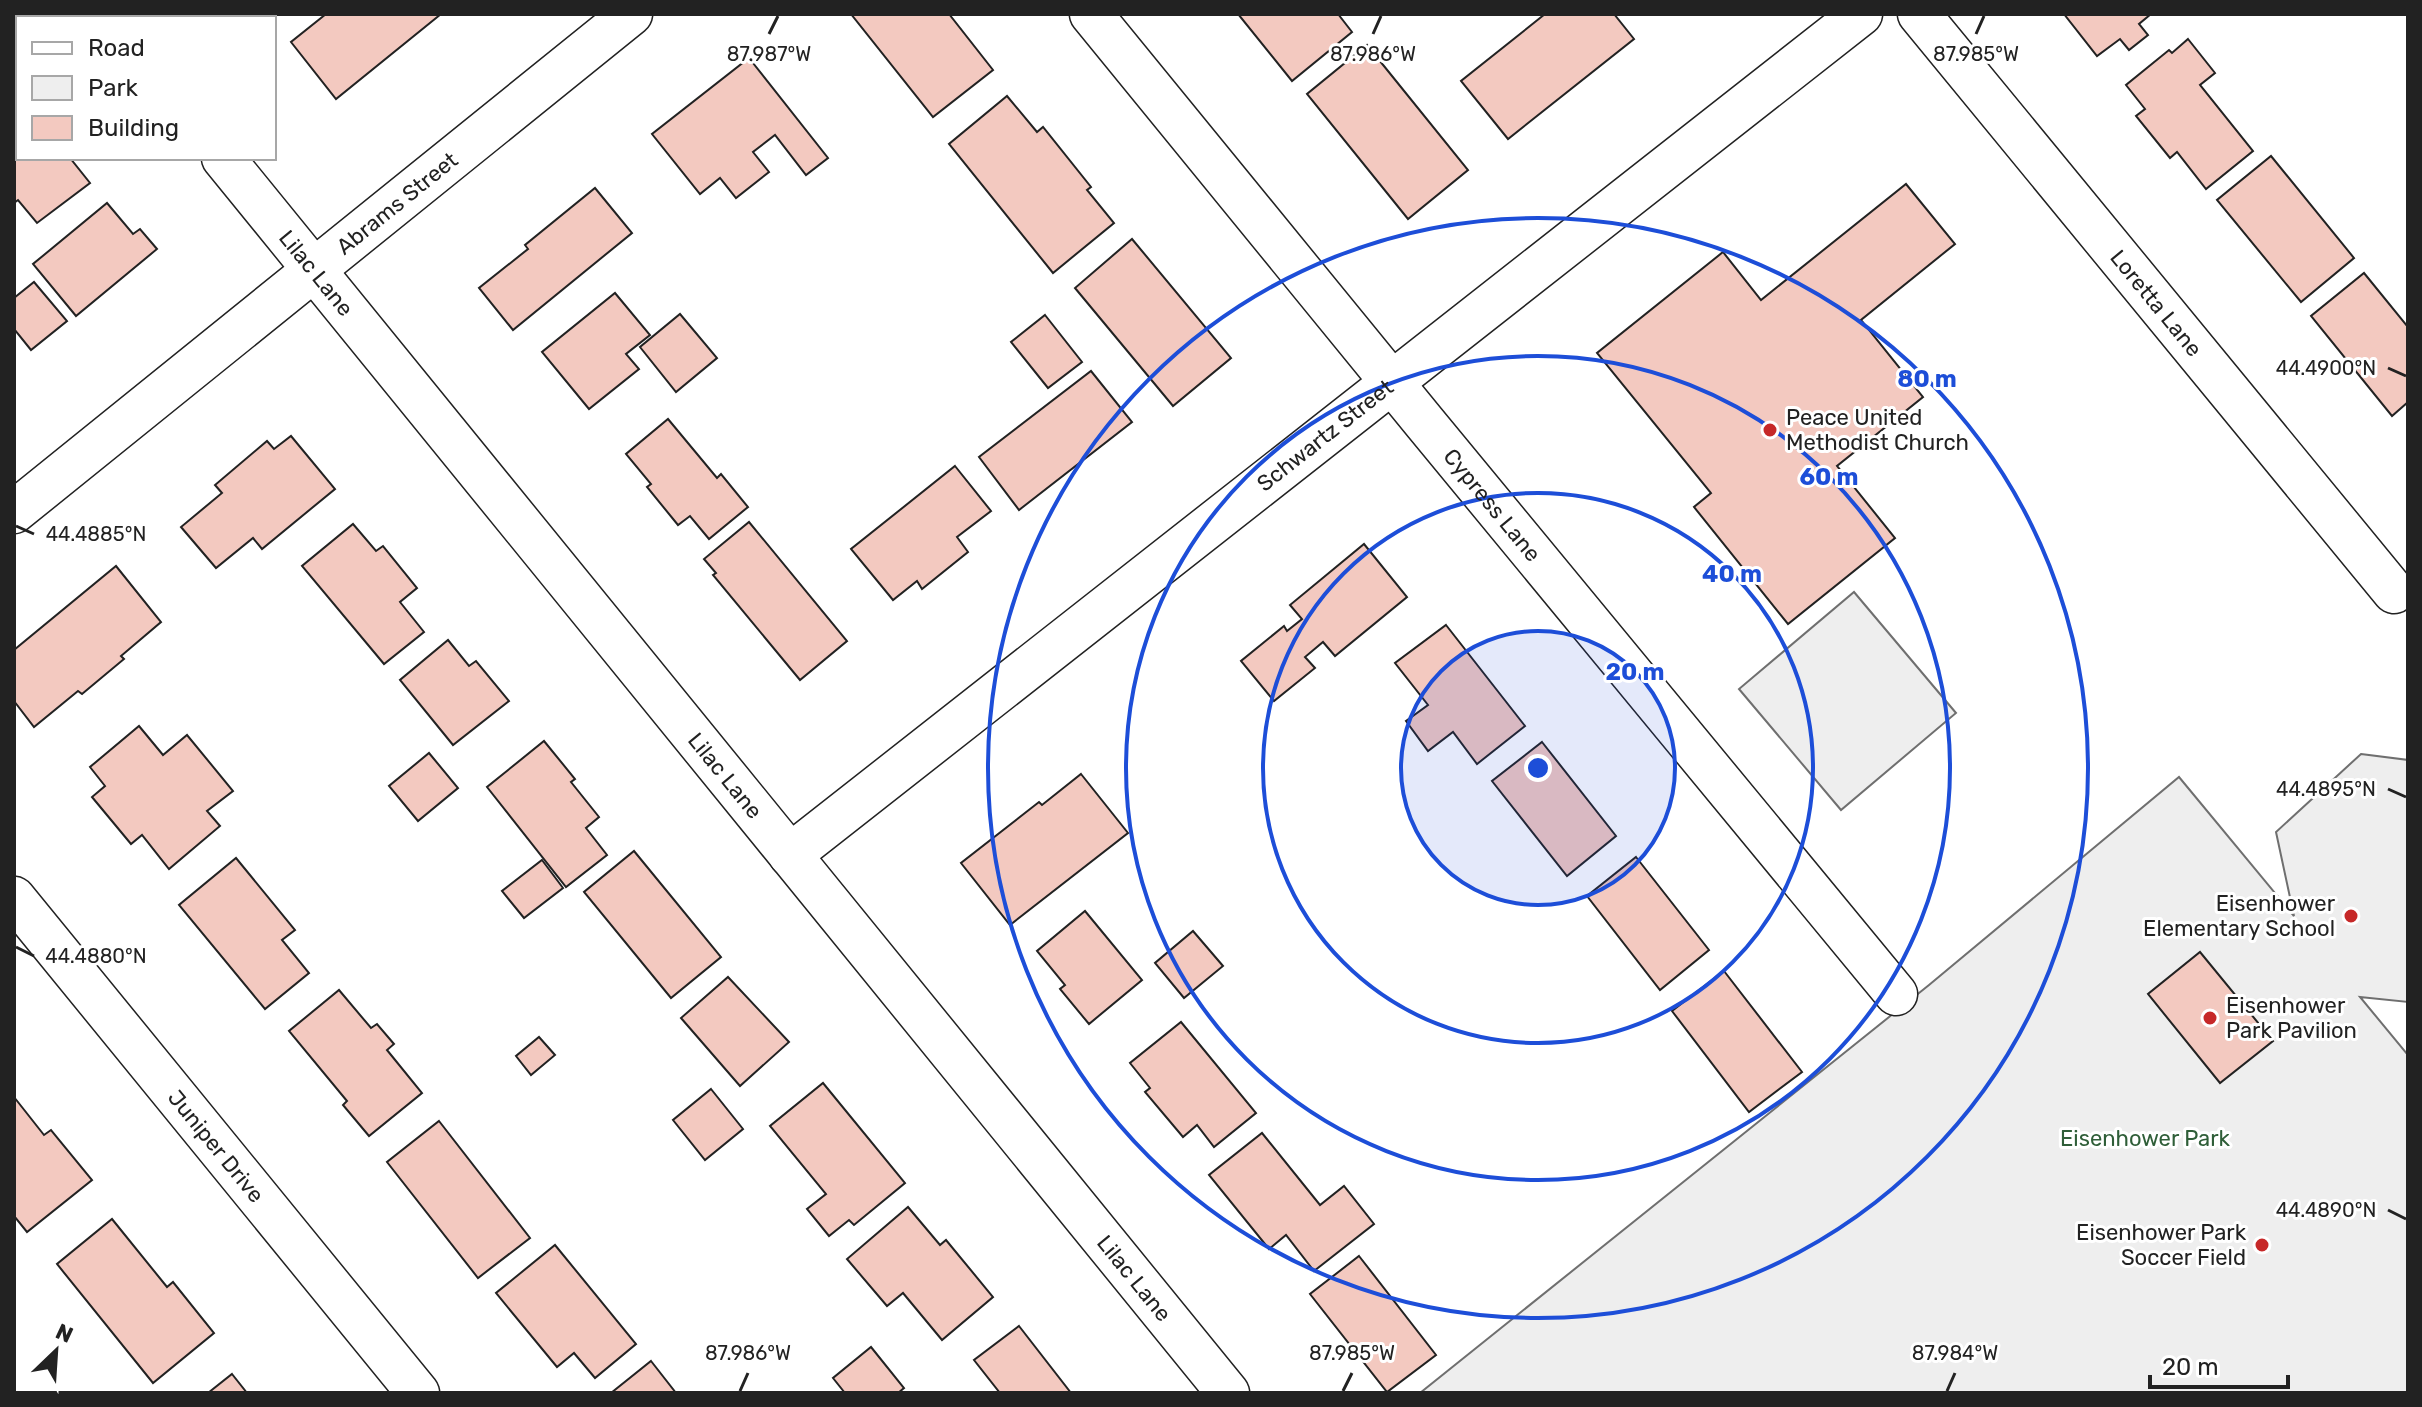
<svg xmlns="http://www.w3.org/2000/svg" width="2422" height="1407" viewBox="0 0 2422 1407" font-family="Rubik,sans-serif">
<style>
.green{fill:#eee;stroke:#6f6f6f;stroke-width:2}
.building{fill:#f3c9c0;stroke:#222;stroke-width:2}
.lines{fill:none;stroke-linecap:round;stroke-linejoin:round}
.minor-casing{stroke:#222;stroke-width:45}
.minor{stroke:#fff;stroke-width:42}
.ticks{fill:none;stroke:#222;stroke-width:3}
.ring{fill:none;stroke:#1d4ed8;stroke-width:4}
.poi-dot{fill:#c62828;stroke:#fff;stroke-width:3}
.labels{text-anchor:middle;stroke-width:6;stroke-linejoin:round;paint-order:stroke}
.street-label{font-size:22px;fill:#222;stroke:#fff}
.poi-label{font-size:22px;fill:#222;stroke:#fff;text-anchor:start}
.park-label{font-size:22px;fill:#2f5e38;stroke:#fff}
.ticks-label{font-size:20px;text-anchor:middle;fill:#222;stroke:#fff;stroke-width:6;stroke-linejoin:round;paint-order:stroke}
.centre{fill:#1d4ed8;stroke:#fff;stroke-width:4}
.ring-label{font-size:24px;text-anchor:middle;font-weight:bold;fill:#1d4ed8;stroke:#fff;stroke-width:6;stroke-linejoin:round;paint-order:stroke}
</style>
<rect width="100%" height="100%" fill="#fff"/>
<g class="green">
<polygon points="1854,592 1956,713 1841,810 1739,689"/>
<polygon points="2361,754 2408,760 2408,1002 2360,997 2408,1055 2408,1393 1420,1393 1929,985 2179,777 2294,916 2276,832"/>
</g>
<g class="building">
<polygon points="326,14 441,14 336,99 291,42"/>
<polygon points="851,14 949,14 993,70 933,117"/>
<polygon points="1238,14 1338,14 1352,32 1292,81"/>
<polygon points="1545,14 1614,14 1634,39 1508,139 1461,81"/>
<polygon points="2064,14 2151,14 2139,24 2148,35 2129,50 2120,39 2097,56"/>
<polygon points="2188,39 2215,73 2200,85 2253,151 2206,189 2177,152 2170,158 2136,116 2145,109 2126,85 2169,50 2172,53"/>
<polygon points="1367,45 1468,170 1408,219 1307,94"/>
<polygon points="749,58 828,158 806,175 775,135 753,152 769,172 736,198 720,178 700,194 652,134"/>
<polygon points="14,86 18,91 18,158 70,158 90,183 37,223 18,200 14,203"/>
<polygon points="1007,96 1037,132 1043,127 1091,187 1087,190 1114,223 1053,273 949,144"/>
<polygon points="2271,156 2354,258 2301,302 2217,200"/>
<polygon points="1906,184 1955,244 1861,320 1923,397 1837,466 1895,538 1788,624 1694,507 1711,493 1597,353 1723,252 1761,300"/>
<polygon points="595,188 632,233 513,330 479,288 528,249 525,245"/>
<polygon points="107,203 133,234 140,229 157,249 76,316 33,264"/>
<polygon points="1132,239 1231,358 1173,406 1075,288"/>
<polygon points="2364,273 2408,327 2408,402 2392,416 2311,316"/>
<polygon points="34,282 67,321 31,350 14,329 14,298"/>
<polygon points="615,293 650,335 626,354 639,369 589,409 542,352"/>
<polygon points="680,314 717,358 676,392 640,347"/>
<polygon points="1045,315 1082,362 1048,388 1011,342"/>
<polygon points="1091,371 1132,422 1019,510 979,457"/>
<polygon points="668,419 717,478 721,474 748,507 709,539 690,516 678,525 647,487 651,484 626,454"/>
<polygon points="291,436 335,489 262,549 253,538 216,568 181,527 222,493 215,485 267,441 274,449"/>
<polygon points="955,466 991,511 957,537 968,552 922,589 917,581 893,600 851,549"/>
<polygon points="749,522 847,641 800,680 713,575 716,573 704,559"/>
<polygon points="353,524 376,551 383,546 417,588 400,602 424,632 384,664 302,566"/>
<polygon points="1364,544 1407,597 1335,656 1323,642 1305,657 1315,668 1274,701 1241,661 1284,626 1287,631 1302,619 1290,605"/>
<polygon points="116,566 161,622 121,656 124,659 82,694 78,691 34,727 14,701 14,650"/>
<polygon points="1446,625 1525,726 1477,764 1453,732 1428,751 1406,721 1428,705 1395,663"/>
<polygon points="448,640 469,666 476,661 509,701 453,745 400,680"/>
<polygon points="139,726 163,755 187,735 233,791 207,811 220,826 169,869 142,835 131,844 92,797 105,786 90,767"/>
<polygon points="544,741 575,779 571,782 599,817 586,828 607,855 566,887 487,787"/>
<polygon points="1542,742 1616,836 1567,876 1492,781"/>
<polygon points="429,753 458,788 418,821 389,786"/>
<polygon points="1081,774 1128,833 1010,925 961,863 1039,802 1042,805"/>
<polygon points="634,851 721,957 671,998 584,892"/>
<polygon points="1636,857 1709,950 1660,990 1587,896"/>
<polygon points="236,858 295,930 282,940 309,973 265,1009 179,905"/>
<polygon points="542,860 563,888 524,918 502,891"/>
<polygon points="1085,911 1142,980 1089,1024 1060,989 1065,985 1037,951"/>
<polygon points="1193,931 1223,966 1184,998 1155,963"/>
<polygon points="2200,952 2273,1041 2220,1083 2148,994"/>
<polygon points="1724,971 1802,1072 1749,1112 1672,1011"/>
<polygon points="728,977 789,1042 740,1086 681,1018"/>
<polygon points="339,990 371,1028 377,1024 394,1044 387,1050 422,1093 369,1136 343,1105 347,1101 289,1031"/>
<polygon points="1181,1022 1256,1113 1214,1147 1197,1125 1183,1137 1145,1092 1150,1088 1130,1063"/>
<polygon points="539,1037 555,1055 531,1075 516,1056"/>
<polygon points="823,1083 905,1183 854,1225 849,1220 829,1236 807,1209 826,1194 770,1126"/>
<polygon points="711,1089 743,1129 705,1160 673,1120"/>
<polygon points="14,1097 44,1135 51,1130 92,1180 27,1232 14,1216"/>
<polygon points="439,1121 530,1238 478,1278 387,1162"/>
<polygon points="1262,1133 1320,1205 1344,1186 1374,1224 1314,1271 1286,1235 1269,1249 1209,1175"/>
<polygon points="908,1207 940,1245 946,1240 993,1297 942,1340 903,1293 887,1306 847,1259"/>
<polygon points="112,1219 167,1287 173,1282 214,1333 153,1383 57,1264"/>
<polygon points="555,1245 636,1344 595,1378 574,1353 557,1367 496,1293"/>
<polygon points="1359,1256 1436,1355 1387,1392 1310,1294"/>
<polygon points="1019,1326 1071,1393 1000,1393 974,1360"/>
<polygon points="871,1347 904,1388 898,1393 845,1393 833,1378"/>
<polygon points="651,1361 676,1393 611,1393"/>
<polygon points="232,1374 247,1393 208,1393"/>
</g>
<g class="lines">
<defs>
<g id="minor">
<polyline points="106,14 109,18"/>
<path id="s1" d="M1091 14 1425 423 1896 994"/>
<path id="s2" d="M1919 14 2394 592"/>
<path id="s3" d="M223 158 1228 1393"/>
<path id="s4" d="M14 512 631 14"/>
<path id="s5" d="M790 855 1861 14"/>
<path id="s6" d="M14 898 418 1393"/>
</g>
</defs>
<use href="#minor" class="minor-casing"/>
<use href="#minor" class="minor"/>
</g>
<path class="ticks" d="M769 34 778 16M1373 34 1381 16M1976 34 1984 16M2388 368 2406 376M16 526 34 534M2388 789 2406 797M16 947 34 956M2388 1210 2406 1219M740 1391 748 1373M1343 1391 1352 1373M1947 1391 1955 1373"/>
<circle cx="1538" cy="768" r="137" fill="#1d4ed8" fill-opacity=".12"/>
<g class="ring">
<circle cx="1538" cy="768" r="137"/>
<circle cx="1538" cy="768" r="275"/>
<circle cx="1538" cy="768" r="412"/>
<circle cx="1538" cy="768" r="550"/>
</g>
<g class="poi-dot">
<circle cx="1770" cy="430" r="8"/>
<circle cx="2351" cy="916" r="8"/>
<circle cx="2210" cy="1018" r="8"/>
<circle cx="2262" cy="1245" r="8"/>
</g>
<g class="labels">
<g class="street-label">
<text dy="8" stroke="none"><textPath href="#s4" startOffset="492">Abrams Street</textPath></text>
<text dy="8" stroke="none"><textPath href="#s3" startOffset="148">Lilac Lane</textPath></text>
<text dy="8" stroke="none"><textPath href="#s2" startOffset="374">Loretta Lane</textPath></text>
<text dy="8" stroke="none"><textPath href="#s5" startOffset="680">Schwartz Street</textPath></text>
<text dy="8" stroke="none"><textPath href="#s1" startOffset="634">Cypress Lane</textPath></text>
<text dy="8" stroke="none"><textPath href="#s3" startOffset="796">Lilac Lane</textPath></text>
<text dy="8" stroke="none"><textPath href="#s6" startOffset="320">Juniper Drive</textPath></text>
<text dy="8" stroke="none"><textPath href="#s3" startOffset="1444">Lilac Lane</textPath></text>
</g>
<g class="poi-label">
<text x="1786" y="425">Peace United<tspan x="1786" dy="25">Methodist Church</tspan></text>
<text x="2335" y="911" text-anchor="end">Eisenhower<tspan x="2335" dy="25">Elementary School</tspan></text>
<text x="2226" y="1013">Eisenhower<tspan x="2226" dy="25">Park Pavilion</tspan></text>
<text x="2246" y="1240" text-anchor="end">Eisenhower Park<tspan x="2246" dy="25">Soccer Field</tspan></text>
</g>
<g class="park-label">
<text x="2145" y="1146">Eisenhower Park</text>
</g>
</g>
<g class="ticks-label">
<text x="769" y="61">87.987°W</text>
<text x="1373" y="61">87.986°W</text>
<text x="1976" y="61">87.985°W</text>
<text x="2326" y="375">44.4900°N</text>
<text x="96" y="541">44.4885°N</text>
<text x="2326" y="796">44.4895°N</text>
<text x="96" y="963">44.4880°N</text>
<text x="2326" y="1217">44.4890°N</text>
<text x="748" y="1360">87.986°W</text>
<text x="1352" y="1360">87.985°W</text>
<text x="1955" y="1360">87.984°W</text>
</g>
<circle cx="1538" cy="768" r="12" class="centre"/>
<g class="ring-label">
<text x="1927" y="387">80 m</text>
<text x="1829" y="485">60 m</text>
<text x="1732" y="582">40 m</text>
<text x="1635" y="680">20 m</text>
</g>
<rect width="2422" height="1407" fill="none" stroke="#222222" stroke-width="32"/>
<rect x="16" y="16" width="260" height="144" fill="#ffffff" stroke="#a7a7a7" stroke-width="2"/>
<rect x="32" y="42" width="40" height="12" fill="#ffffff" stroke="#a7a7a7" stroke-width="2"/>
<text x="88" y="56" font-size="24" fill="#222222">Road</text>
<rect x="32" y="76" width="40" height="24" fill="#eeeeee" stroke="#a7a7a7" stroke-width="2"/>
<text x="88" y="96" font-size="24" fill="#222222">Park</text>
<rect x="32" y="116" width="40" height="24" fill="#f3c9c0" stroke="#a7a7a7" stroke-width="2"/>
<text x="88" y="136" font-size="24" fill="#222222">Building</text>
<g transform="translate(56 1351) rotate(25)" stroke="#ffffff" stroke-width="6" paint-order="stroke">
<path d="M0-6L14 30L0 20L-14 30Z" fill="#222222"/>
<text y="-12" font-size="22" font-weight="bold" text-anchor="middle" fill="#222222">N</text>
</g>
<path d="M2150 1375v12h138v-12" fill="none" stroke="#222222" stroke-width="4"/>
<text x="2162" y="1375" font-size="24" fill="#222222" stroke="#ffffff" stroke-width="6" paint-order="stroke">20 m</text>
</svg>
